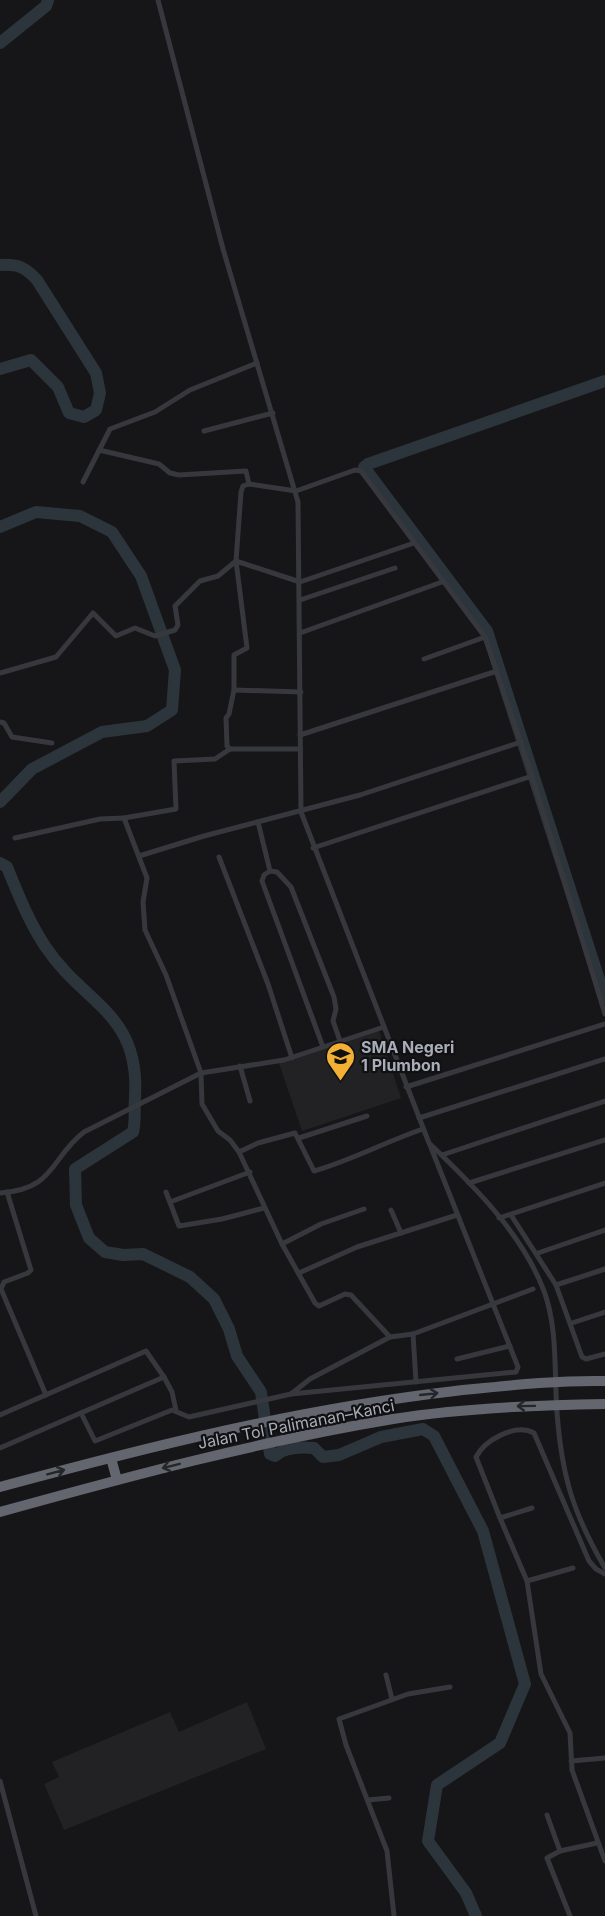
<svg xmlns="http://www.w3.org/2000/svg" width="605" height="1916" viewBox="0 0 605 1916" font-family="Inter,sans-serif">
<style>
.built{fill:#222225}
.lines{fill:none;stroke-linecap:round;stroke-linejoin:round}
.river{stroke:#2c353c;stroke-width:12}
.minor{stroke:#37383d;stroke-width:5}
.motorway{stroke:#63666e;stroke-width:10}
.oneway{stroke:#26262a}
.labels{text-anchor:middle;stroke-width:4.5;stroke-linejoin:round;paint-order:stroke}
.poi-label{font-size:16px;font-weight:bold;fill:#a8adb8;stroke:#111113;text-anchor:start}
.street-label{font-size:16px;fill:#a8adb8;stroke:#111113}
</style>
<rect width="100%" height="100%" fill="#161618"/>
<g class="built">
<polygon points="379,1031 401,1098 302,1131 279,1063"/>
<polygon points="247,1702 266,1749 64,1830 44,1784 59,1777 52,1762 170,1712 179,1732"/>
</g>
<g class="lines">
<g class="river">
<polyline points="0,43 46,6 48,0"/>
<path d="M0 265C18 264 25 267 37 280L96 373 100 393 96 410 84 417 69 413 58 387 31 360 0 369"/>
<polyline points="605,381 368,464 364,467 487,631 605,998"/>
<polyline points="0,527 36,512 80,516 112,532 141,576 175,670 172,710 147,726 102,732 32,769 0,802"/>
<path d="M0 863 7 867C18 894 29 922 45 946 83 1004 140 1012 135 1096 134 1108 136 1120 133 1132L75 1169 76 1205 89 1238 105 1252 123 1255 143 1254 190 1277 214 1299 229 1329 237 1356 261 1392 270 1454 275 1456C284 1447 302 1447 314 1448L323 1457 339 1455 381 1437 423 1429 434 1436 483 1531 525 1684 500 1743 437 1785 428 1841 466 1893 476 1916"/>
</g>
<g class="minor">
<path d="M158 0 223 249 298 502 301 812 429 1143C473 1185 522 1233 544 1291 558 1329 554 1372 557 1413 562 1477 573 1513 605 1568"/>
<polyline points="204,431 273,413"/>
<polyline points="99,450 159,464 170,473 179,475 246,471 249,484"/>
<polyline points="83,482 110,429 155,412 190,390 257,363"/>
<polyline points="300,600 395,568"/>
<polyline points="300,633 442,582"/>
<polyline points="424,659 485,637"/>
<polyline points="0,673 56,657 93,613 116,636 135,628 155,636 175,630 178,625 175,606 200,581 218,576 236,561 247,648 234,655 234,690 229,714 226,718 227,746 230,749"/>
<polyline points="234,690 301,692"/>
<polyline points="0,722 4,723 12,737 52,743"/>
<polyline points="300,735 497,671"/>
<polyline points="532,776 605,1014"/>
<polyline points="258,822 270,871"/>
<polyline points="15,838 100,819 124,818"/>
<polyline points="313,848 532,776 485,637 361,471 355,470 296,491 249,484 243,486 241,492 236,561 300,582 414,543"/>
<polyline points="139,856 204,836 360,795 521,742"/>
<polyline points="219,857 268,984 292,1058"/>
<polyline points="270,871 277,872 291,887 334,997 336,1009 333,1021 340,1041"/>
<polyline points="270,871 264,875 262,881 323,1047"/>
<polyline points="384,1027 284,1060 201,1073 202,1104 218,1131 230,1140 239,1152 282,1244 315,1303 319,1306 345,1294 351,1295 390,1337"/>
<polyline points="240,1066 250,1101"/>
<polyline points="406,1087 605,1024"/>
<polyline points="419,1118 605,1059"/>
<polyline points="299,1138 367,1116"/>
<path d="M239 1152 258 1143 295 1133 314 1171C352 1160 385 1142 423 1129"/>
<polyline points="442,1155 605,1101"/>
<polyline points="469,1183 605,1140"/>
<polyline points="7,1192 31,1270 28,1273 4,1282 1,1289 46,1395"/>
<polyline points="166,1192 179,1226 222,1219 264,1208"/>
<path d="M0 1193C56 1189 50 1158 84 1132L201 1073 166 975 145 930 143 902 147 878 124 818 176 809 174 761 215 759 230 749H300"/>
<polyline points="170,1202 250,1172"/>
<polyline points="391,1210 401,1233"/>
<polyline points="511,1215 556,1285 582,1357 586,1359 605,1354"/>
<polyline points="499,1218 605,1183"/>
<polyline points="282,1244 321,1224 364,1209"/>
<polyline points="538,1253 605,1230"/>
<polyline points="299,1273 357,1247 457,1215"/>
<polyline points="556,1285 605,1269"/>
<polyline points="572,1323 605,1312"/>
<polyline points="413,1334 416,1382"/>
<polyline points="457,1359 510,1346"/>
<polyline points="291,1394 310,1379 390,1337 413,1334 533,1289"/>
<polyline points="81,1413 95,1441 172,1410 189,1417 291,1394 516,1372 518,1367 430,1145"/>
<polyline points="0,1415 146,1351 164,1377"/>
<polyline points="0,1448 164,1377 172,1392 176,1410"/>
<polyline points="532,1508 500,1518 527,1581 541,1674 570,1733 572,1770 605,1861"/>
<path d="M500 1518 476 1457C485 1440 515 1423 534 1433L589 1561 596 1569 605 1574"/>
<polyline points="527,1581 573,1568"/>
<polyline points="386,1675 392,1699"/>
<polyline points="571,1761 605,1758"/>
<polyline points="0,1781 36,1916"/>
<polyline points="368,1800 389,1798"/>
<polyline points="547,1815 560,1851 547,1858 570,1916"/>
<polyline points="560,1851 597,1843"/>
<polyline points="394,1916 387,1851 346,1745 339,1719 408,1694 450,1687"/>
</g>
<g class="motorway">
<polyline points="111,1458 117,1480"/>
<path d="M0 1487C151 1446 299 1409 455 1391 505 1386 555 1380 605 1381"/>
<path d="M0 1512C130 1476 260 1441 393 1419 463 1408 534 1405 605 1404"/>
</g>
</g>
<defs><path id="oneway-shaft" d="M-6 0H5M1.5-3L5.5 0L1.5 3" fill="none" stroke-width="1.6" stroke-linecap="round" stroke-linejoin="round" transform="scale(1.5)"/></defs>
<g class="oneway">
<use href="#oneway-shaft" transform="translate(429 1394) rotate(-6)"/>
<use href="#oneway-shaft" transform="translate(526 1406) rotate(179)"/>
<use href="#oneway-shaft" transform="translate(171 1466) rotate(166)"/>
<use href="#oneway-shaft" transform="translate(56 1472) rotate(-15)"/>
</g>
<defs>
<symbol id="school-pin" viewBox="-11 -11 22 30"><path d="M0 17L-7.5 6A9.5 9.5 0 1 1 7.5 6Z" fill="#f2b134" stroke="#111113"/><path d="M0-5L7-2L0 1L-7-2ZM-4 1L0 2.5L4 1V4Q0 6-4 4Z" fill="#111"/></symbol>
</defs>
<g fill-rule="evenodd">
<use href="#school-pin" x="324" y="1040" width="33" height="45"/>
</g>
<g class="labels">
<g class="poi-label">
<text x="361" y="1053">SMA Negeri<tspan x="361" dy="18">1 Plumbon</tspan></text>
</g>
<g class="street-label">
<text transform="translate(296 1424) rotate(-11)" y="6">Jalan Tol Palimanan–Kanci</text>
</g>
</g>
</svg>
